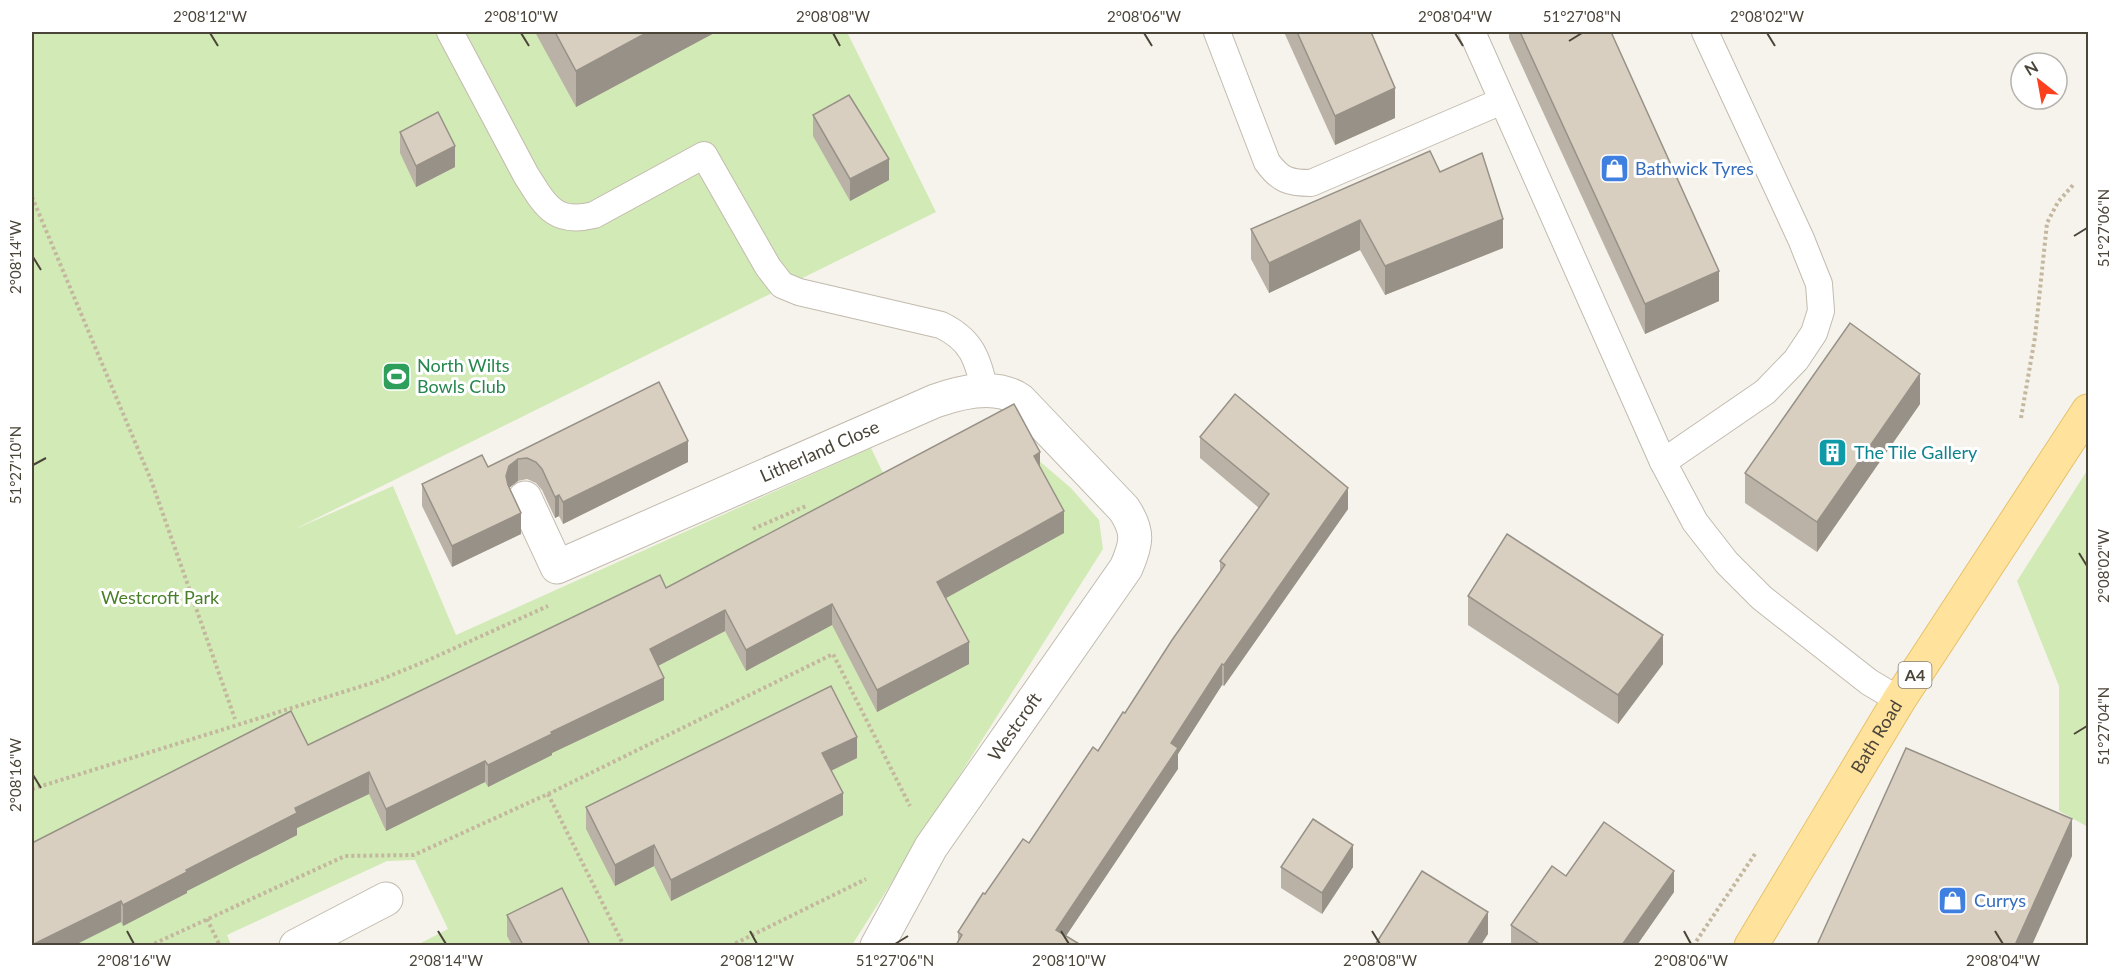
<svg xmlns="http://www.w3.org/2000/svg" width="2120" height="977" viewBox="0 0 2120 977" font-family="Lato,sans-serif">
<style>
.green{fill:#d2eab5}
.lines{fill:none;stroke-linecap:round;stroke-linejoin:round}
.service-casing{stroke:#c2bbae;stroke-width:28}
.minor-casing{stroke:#c2bbae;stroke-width:35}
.primary-casing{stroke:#e6c16a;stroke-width:35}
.path{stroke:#c4b79f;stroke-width:4;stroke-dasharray:3 3;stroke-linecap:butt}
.service{stroke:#fff;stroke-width:26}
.minor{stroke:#fff;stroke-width:33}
.primary{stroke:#ffe39c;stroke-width:33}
.wall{fill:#bab2a6}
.shaded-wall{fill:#979187}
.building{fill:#d8cfc1;stroke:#979187;stroke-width:1.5}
.ticks{fill:none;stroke:#4b4439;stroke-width:2}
.labels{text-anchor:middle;stroke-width:6;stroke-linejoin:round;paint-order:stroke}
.shield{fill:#fff;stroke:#817c74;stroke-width:1.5}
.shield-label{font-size:16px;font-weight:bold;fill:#4b4439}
.shop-label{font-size:18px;fill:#366cbe;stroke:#fff;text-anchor:start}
.leisure-label{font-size:18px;fill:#27864d;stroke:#fff;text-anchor:start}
.street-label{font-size:18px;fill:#4b4439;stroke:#fff}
.culture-label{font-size:18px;fill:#0d838f;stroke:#fff;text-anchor:start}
.park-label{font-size:18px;fill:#4a7f2a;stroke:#fff}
.neatline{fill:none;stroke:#4b4439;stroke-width:2}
.ticks-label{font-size:15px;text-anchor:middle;fill:#4b4439}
</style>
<rect width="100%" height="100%" fill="#f6f3ec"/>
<g class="green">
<polygon points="32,32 847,32 936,212 293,530 393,486 456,635 871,448 886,479 997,425 1071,488 1099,520 1103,549 852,945 417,945 448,929 415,860 387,861 227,935 231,945 32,945"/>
<polygon points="2088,469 2088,827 2059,811 2059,686 2017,581"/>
</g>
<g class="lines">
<defs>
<g id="service">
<path d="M450 32 526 175C545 205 554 225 594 215L704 155 768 267 782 285 799 292 941 325C972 340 977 358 985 390"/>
<path d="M1217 32 1267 162C1280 180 1289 183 1311 183L1502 101"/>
<polyline points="1472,32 1663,462 1695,522 1727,563 1762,598 1869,682 1899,700"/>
<polyline points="1663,462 1765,392 1796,360 1814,333 1821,311 1819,284 1801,239 1705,32"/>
</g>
<g id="minor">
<path id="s1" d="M525 498 557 567 935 401C961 392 996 383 1020 400L1124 509C1139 532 1137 543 1126 568L931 847 877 946"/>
<polyline points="296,946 386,899"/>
</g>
<g id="primary">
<path id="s2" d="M1751 946 1899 700 2088 411"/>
</g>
</defs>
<use href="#service" class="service-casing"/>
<use href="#minor" class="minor-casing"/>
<use href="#primary" class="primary-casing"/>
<g class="path">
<polyline points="32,197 151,480 235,719"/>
<polyline points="2021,418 2035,337 2047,223 2058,202 2074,184"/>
<polyline points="753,529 806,506"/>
<polyline points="32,789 375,682 426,661 548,606"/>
<polyline points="548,794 624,946"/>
<polyline points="207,919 220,946"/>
<polyline points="149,946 345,856 414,855 548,794 833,654 910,806"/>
<polyline points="730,946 866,879"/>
<polyline points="1693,946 1755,854"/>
</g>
<use href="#service" class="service"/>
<use href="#minor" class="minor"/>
<use href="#primary" class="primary"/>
</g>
<g class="wall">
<polygon points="535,32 716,32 576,107"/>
<polygon points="1284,32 1371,32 1395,118 1335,145"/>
<polygon points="1509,32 1611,32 1719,301 1645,334 1509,38"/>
<polygon points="813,115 889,180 850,201 813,136"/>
<polygon points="400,132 455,167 416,187 400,153"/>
<polygon points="1440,172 1503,248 1385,295 1360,250 1269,293 1251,259 1251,229"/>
<polygon points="659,382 688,462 563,524 559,516 555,518 542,490 536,483 527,479 518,481 509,488 521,534 452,567 422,506 422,484 488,467"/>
<polygon points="1920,404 1817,552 1745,503 1745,473"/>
<polygon points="1200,437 1348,509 1224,686 1222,685 1178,754 1178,769 958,941 958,932 985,894 1029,843 1125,713 1220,572 1220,561 1259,508 1200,458"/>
<polygon points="1040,467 1064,533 946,598 969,664 877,712 832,625 746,671 725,631 658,666 664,700 552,753 552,755 488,787 485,782 386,831 369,794 297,828 297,835 187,891 187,893 123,926 121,922 32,945 308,745 666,588"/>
<polygon points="1468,596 1663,664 1618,724 1468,625"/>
<polygon points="857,758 831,771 843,815 671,901 654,866 615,886 586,829 586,807"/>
<polygon points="1281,867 1353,867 1322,914 1281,888"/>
<polygon points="1566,876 1674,892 1637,945 1511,945 1511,925"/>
<polygon points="507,915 590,945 512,945 507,936"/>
</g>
<g class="shaded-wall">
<polygon points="648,32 716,32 576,107 576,71"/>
<polygon points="1395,88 1395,118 1335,145 1335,116"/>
<polygon points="455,146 455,167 416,187 416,166"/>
<polygon points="889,159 889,180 850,201 850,179"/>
<polygon points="1503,219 1503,248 1385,295 1385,266"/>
<polygon points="1360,220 1360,250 1269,293 1269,263"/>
<polygon points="1719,271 1719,301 1645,334 1645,304"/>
<polygon points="1920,374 1920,404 1817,552 1817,522"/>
<polygon points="688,441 688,462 563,524 563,502"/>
<polygon points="1040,452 1040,474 1034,456"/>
<polygon points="518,459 518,481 509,488 506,497 506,476 509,466"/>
<polygon points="1348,488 1348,509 1224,686 1224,665"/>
<polygon points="559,495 559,516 555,518 555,497"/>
<polygon points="1064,511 1064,533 937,603 937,582"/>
<polygon points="521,513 521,534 452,567 452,546"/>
<polygon points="832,604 832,625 746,671 746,650"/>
<polygon points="725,610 725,631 650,670 650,649"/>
<polygon points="1663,635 1663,664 1618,724 1618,695"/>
<polygon points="969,642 969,664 877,712 877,690"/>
<polygon points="1222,664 1222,685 1178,754 1178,769 1060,945 1056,930 1171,743"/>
<polygon points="664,678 664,700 552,753 552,755 488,787 488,765 551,732"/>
<polygon points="857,737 857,758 822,775 822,753"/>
<polygon points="485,761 485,782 386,831 386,809"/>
<polygon points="369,772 369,794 297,828 297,835 187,891 187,893 123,926 123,905 295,808"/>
<polygon points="843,793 843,815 671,901 671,880"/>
<polygon points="2072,819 2072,856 2032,945 2015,945"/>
<polygon points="654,845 654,866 615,886 615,865"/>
<polygon points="1353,845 1353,867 1322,914 1322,893"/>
<polygon points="1674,871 1674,892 1637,945 1622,945"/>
<polygon points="121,901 121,922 75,945 33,945"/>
<polygon points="1488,912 1488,934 1481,945 1467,945"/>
</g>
<g class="building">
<polygon points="555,32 648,32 576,71"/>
<polygon points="1297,32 1371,32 1395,88 1335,116"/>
<polygon points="1520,32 1611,32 1719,271 1645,304"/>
<polygon points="849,95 889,159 850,179 813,115"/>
<polygon points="438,112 455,146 416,166 400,132"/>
<polygon points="1430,151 1440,172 1482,153 1503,219 1385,266 1360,220 1269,263 1251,229"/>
<polygon points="1850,323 1920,374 1817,522 1745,473"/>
<polygon points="659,382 688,441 563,502 559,495 555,497 542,469 536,462 527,458 518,459 509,466 506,476 508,485 521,513 452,546 422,484 482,455 488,467"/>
<polygon points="1235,394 1348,488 1224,665 1222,664 1171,743 1178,748 1056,930 1081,945 956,945 962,935 958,932 983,893 985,894 1023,839 1029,843 1093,747 1098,751 1123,712 1125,713 1172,640 1225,565 1220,561 1269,494 1200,437"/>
<polygon points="1014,404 1040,452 1034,456 1064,511 937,582 969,642 877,690 832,604 746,650 725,610 650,649 664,678 551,732 552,734 488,765 485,761 386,809 369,772 295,808 297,813 186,870 187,872 123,905 121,901 32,945 32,843 291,711 308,745 660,575 666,588"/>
<polygon points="1507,534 1663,635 1618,695 1468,596"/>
<polygon points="831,686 857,737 822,753 843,793 671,880 654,845 615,865 586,807"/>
<polygon points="1906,748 2072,819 2015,945 1817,945"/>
<polygon points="1313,819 1353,845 1322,893 1281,867"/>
<polygon points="1604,822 1674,871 1622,945 1541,945 1511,925 1552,866 1566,876"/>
<polygon points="1422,871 1488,912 1467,945 1375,945"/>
<polygon points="562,888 590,945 523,945 507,915"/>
</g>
<path class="ticks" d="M210 33 218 46M521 33 529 46M833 33 840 46M1144 33 1152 46M1455 33 1463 46M1767 33 1775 46M1569 41 1582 33M2074 236 2087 228M33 257 41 270M33 465 46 458M2079 553 2087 566M2074 734 2087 726M33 775 41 788M127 931 134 944M438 931 446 944M750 931 757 944M1061 931 1069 944M1372 931 1380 944M1684 931 1691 944M1995 931 2003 944M895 944 908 936"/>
<defs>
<symbol id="shop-square" viewBox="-11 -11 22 22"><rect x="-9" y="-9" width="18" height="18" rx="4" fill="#3f7fe0" stroke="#fff"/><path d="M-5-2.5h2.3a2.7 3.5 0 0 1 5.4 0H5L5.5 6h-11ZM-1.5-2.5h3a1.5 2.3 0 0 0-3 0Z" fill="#fff"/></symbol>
<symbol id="stadium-square" viewBox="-11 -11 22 22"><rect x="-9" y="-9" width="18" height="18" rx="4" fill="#2e9e5b" stroke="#fff"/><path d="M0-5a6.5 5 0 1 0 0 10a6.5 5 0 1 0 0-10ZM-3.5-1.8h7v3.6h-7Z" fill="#fff"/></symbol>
<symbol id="building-square" viewBox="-11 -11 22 22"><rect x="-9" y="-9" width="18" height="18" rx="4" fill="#0f9aa8" stroke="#fff"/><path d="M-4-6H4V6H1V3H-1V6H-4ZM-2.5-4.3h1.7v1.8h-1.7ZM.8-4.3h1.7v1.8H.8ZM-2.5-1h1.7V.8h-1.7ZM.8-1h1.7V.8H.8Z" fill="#fff"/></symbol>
</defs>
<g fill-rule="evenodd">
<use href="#shop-square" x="1598" y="152" width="33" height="33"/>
<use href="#stadium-square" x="380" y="360" width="33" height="33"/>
<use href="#building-square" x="1816" y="436" width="33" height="33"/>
<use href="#shop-square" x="1936" y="884" width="33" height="33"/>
</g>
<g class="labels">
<rect class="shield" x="1898.5" y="662" width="33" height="26" rx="4.5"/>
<g class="shield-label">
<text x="1915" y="681">A4</text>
</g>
<g class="shop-label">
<text x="1635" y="175">Bathwick Tyres</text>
<text x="1974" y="907">Currys</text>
</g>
<g class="leisure-label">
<text x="417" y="372">North Wilts<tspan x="417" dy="21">Bowls Club</tspan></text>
</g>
<g class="street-label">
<text dy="6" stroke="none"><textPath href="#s1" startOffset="363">Litherland Close</textPath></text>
<text transform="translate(1015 727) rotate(-55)" y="6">Westcroft</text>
<text dy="6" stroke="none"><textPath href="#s2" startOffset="244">Bath Road</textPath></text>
</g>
<g class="culture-label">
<text x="1854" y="459">The Tile Gallery</text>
</g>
<g class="park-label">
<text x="160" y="604">Westcroft Park</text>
</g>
</g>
<rect width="2120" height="977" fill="none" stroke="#ffffff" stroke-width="66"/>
<g transform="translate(2039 81) rotate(329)"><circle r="28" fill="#ffffff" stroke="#b7b4b0" stroke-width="1.5"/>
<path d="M0-4.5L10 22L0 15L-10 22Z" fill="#fc3f1d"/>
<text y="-9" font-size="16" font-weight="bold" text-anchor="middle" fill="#4b4439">N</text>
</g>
<rect x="33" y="33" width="2054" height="911" class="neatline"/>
<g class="ticks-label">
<text x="210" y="22">2°08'12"W</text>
<text x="521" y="22">2°08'10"W</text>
<text x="833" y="22">2°08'08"W</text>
<text x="1144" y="22">2°08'06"W</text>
<text x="1455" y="22">2°08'04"W</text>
<text x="1582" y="22">51°27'08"N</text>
<text x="1767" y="22">2°08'02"W</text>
<text transform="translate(2104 228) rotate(-90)" y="5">51°27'06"N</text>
<text transform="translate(16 257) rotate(-90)" y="5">2°08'14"W</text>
<text transform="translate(16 465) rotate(-90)" y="5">51°27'10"N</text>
<text transform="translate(2104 566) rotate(-90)" y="5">2°08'02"W</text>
<text transform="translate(2104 726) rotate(-90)" y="5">51°27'04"N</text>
<text transform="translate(16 775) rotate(-90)" y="5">2°08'16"W</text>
<text x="134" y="966">2°08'16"W</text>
<text x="446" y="966">2°08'14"W</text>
<text x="757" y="966">2°08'12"W</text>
<text x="895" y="966">51°27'06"N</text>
<text x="1069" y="966">2°08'10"W</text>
<text x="1380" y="966">2°08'08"W</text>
<text x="1691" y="966">2°08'06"W</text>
<text x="2003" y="966">2°08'04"W</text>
</g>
</svg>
